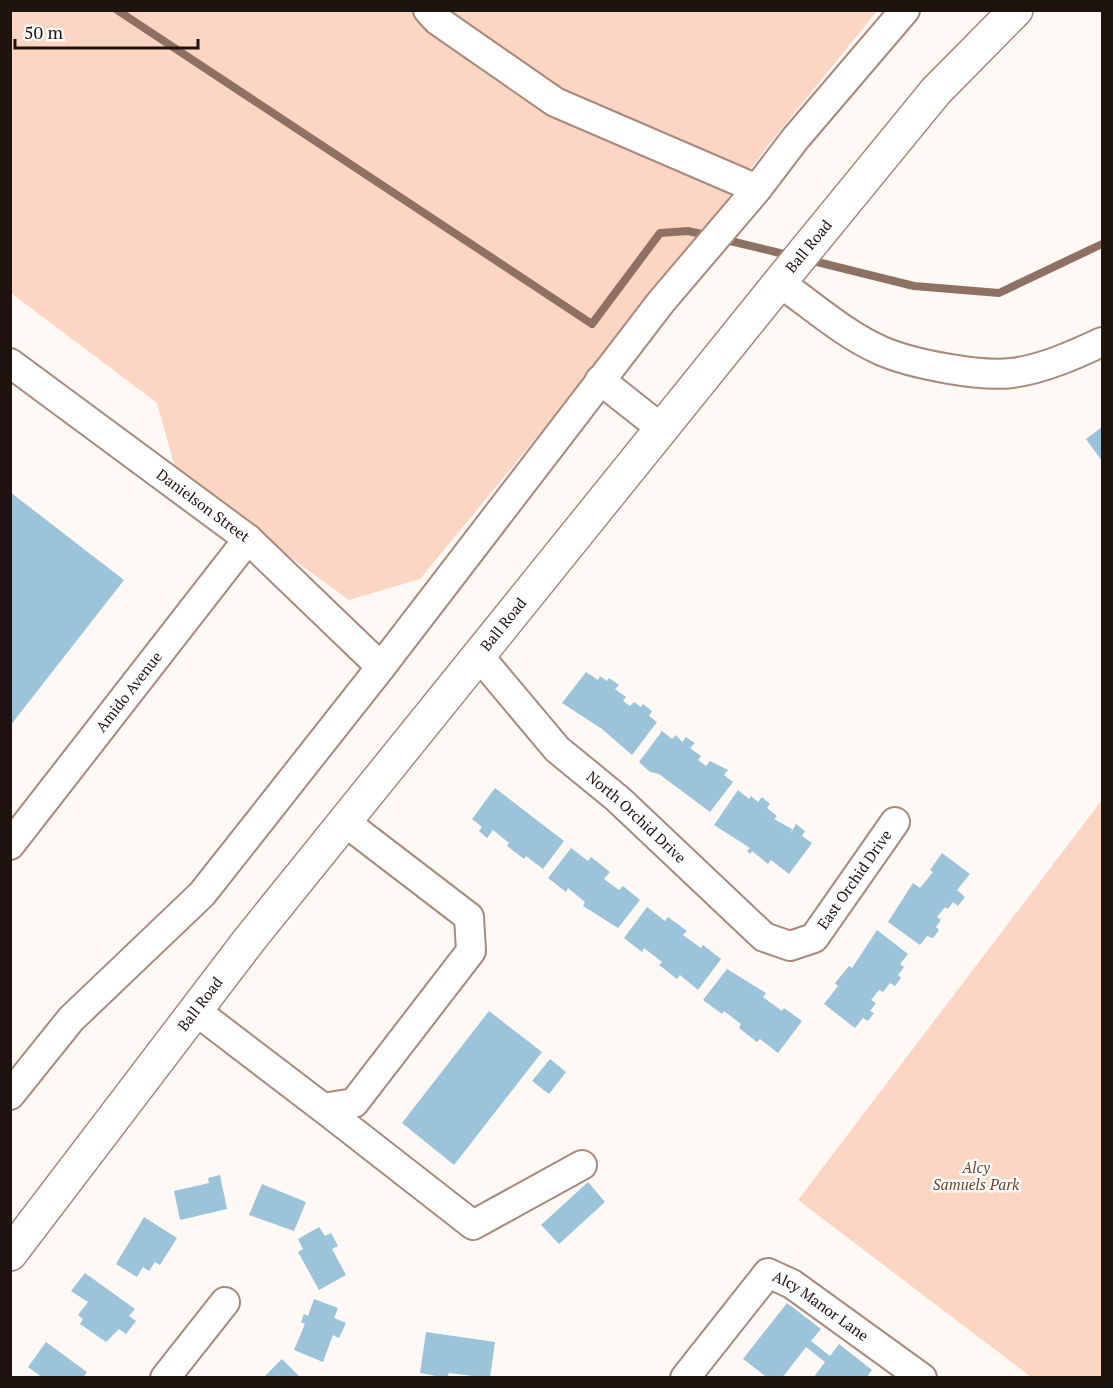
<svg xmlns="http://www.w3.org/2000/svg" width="1113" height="1388" viewBox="0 0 1113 1388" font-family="'PT Serif',serif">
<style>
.green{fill:#fdd5c3}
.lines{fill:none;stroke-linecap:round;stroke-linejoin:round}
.stream{stroke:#8f7164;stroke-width:8}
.building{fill:#9bc3d9}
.minor-casing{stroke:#a7897d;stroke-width:32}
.major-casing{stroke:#a7897d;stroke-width:36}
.minor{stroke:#fff;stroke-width:28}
.major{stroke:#fff;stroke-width:33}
.labels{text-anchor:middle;stroke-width:5;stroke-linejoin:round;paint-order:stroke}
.street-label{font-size:15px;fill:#1e130f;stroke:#fff}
.park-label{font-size:15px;font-style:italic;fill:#743f27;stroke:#fff}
</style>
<rect width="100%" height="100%" fill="#fff9f6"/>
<g class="green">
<polygon points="10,11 877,11 770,143 672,273 420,579 349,600 177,475 157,403 11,293"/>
<polygon points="1102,800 1102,1377 1031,1377 798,1200"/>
</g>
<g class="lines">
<g class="stream">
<polyline points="117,10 592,324 660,233 688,231 710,236"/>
<polyline points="722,239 792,256"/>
<polyline points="809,260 914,286 999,293 1102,244"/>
</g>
</g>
<g class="building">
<polygon points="1102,427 1102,461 1086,439"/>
<polygon points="10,492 124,580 10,726"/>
<polygon points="586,672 598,680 600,676 607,681 609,678 619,685 615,689 626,697 623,701 630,706 634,702 641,707 643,704 652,711 649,716 657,722 632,755 602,729 562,703"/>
<polygon points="662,731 672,739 676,735 682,742 686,737 695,743 690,748 701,756 698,760 706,766 710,761 728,770 724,775 733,782 710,812 659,774 650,772 639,762"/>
<polygon points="495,788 564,841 543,869 526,856 524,859 507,846 509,843 493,830 487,838 479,831 482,827 472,819"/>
<polygon points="738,790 749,799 751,796 758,802 762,797 770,804 767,808 777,816 774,819 792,829 791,833 796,824 805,831 802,836 812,843 789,874 771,860 768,864 752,851 750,854 747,851 750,848 714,825"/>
<polygon points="571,848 588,861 591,857 610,872 604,879 619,890 623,886 640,900 618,928 583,906 585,902 568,888 566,892 548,878"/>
<polygon points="942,853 970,874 957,890 965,897 958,906 953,902 948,909 945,907 937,917 941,920 936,927 939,930 933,938 927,936 920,945 888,922 913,883 920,888 933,872 930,870"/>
<polygon points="647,907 665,921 668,917 687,931 683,935 701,948 703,945 721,959 698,990 680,975 677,979 659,965 662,962 644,948 642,952 624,938"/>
<polygon points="877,930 908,954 900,964 904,967 898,975 901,978 895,986 890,983 883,992 879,990 871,1000 876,1003 870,1011 874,1013 868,1021 863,1018 855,1028 824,1004 838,986 835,983 849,966 852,968"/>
<polygon points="727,969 766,993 763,997 782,1011 784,1008 802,1021 778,1053 760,1039 757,1042 739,1028 741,1024 724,1011 722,1014 703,1000"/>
<polygon points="489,1011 542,1052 454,1165 402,1123"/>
<polygon points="550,1059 566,1072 549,1094 532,1081"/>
<polygon points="220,1175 227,1209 180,1220 174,1191 209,1183 208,1178"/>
<polygon points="588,1182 605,1202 559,1244 541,1225"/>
<polygon points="262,1184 306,1202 294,1231 249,1215"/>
<polygon points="144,1217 177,1238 160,1265 155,1262 149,1271 143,1267 137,1277 116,1264"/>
<polygon points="319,1227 325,1236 331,1233 338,1246 332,1249 346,1275 319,1290 298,1252 303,1249 298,1239"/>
<polygon points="85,1273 135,1309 129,1316 136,1321 126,1334 119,1329 106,1342 80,1324 83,1319 78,1315 88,1302 71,1291"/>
<polygon points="314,1299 338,1308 334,1318 346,1323 339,1338 333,1335 323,1362 294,1350 305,1324 301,1322 304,1314 308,1316"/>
<polygon points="787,1303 821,1329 811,1341 830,1356 839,1344 872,1370 866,1378 813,1378 825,1362 806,1347 782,1378 768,1378 743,1359"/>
<polygon points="426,1332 495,1342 490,1378 449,1373 447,1378 420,1373"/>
<polygon points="46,1342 87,1372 83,1378 43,1378 28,1367"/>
<polygon points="282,1359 301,1378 263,1378"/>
</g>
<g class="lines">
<defs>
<g id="minor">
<polyline points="428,10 437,20 555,102 757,189 795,139 905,10"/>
<path d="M780 283C813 306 845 335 882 351 912 364 980 377 1012 373 1043 369 1074 355 1102 342"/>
<path id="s1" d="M10 363 248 539 381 667"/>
<polyline points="600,380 662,429"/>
<path id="s2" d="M479 656 557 749 618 799 764 937 790 946 814 938 895 822"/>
<path id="s3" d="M10 845 248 539"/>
<polyline points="196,1011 323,1108 354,1103 471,951 469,917 345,822"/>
<polyline points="10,1095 71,1019 202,894 381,667 661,302 757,189"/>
<polyline points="323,1108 473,1225 582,1165"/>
<polyline points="165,1378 225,1302"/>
<path id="s4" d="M685 1378 768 1273 792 1284 922 1378"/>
</g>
<g id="major">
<path id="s5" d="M10 1254 250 939 788 272 936 91 1016 10"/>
</g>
</defs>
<use href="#minor" class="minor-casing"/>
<use href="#major" class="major-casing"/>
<use href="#minor" class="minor"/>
<use href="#major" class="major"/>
</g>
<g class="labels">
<g class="street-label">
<text dy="5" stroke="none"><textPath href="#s5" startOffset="1286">Ball Road</textPath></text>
<text dy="5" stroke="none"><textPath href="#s1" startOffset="240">Danielson Street</textPath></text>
<text dy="5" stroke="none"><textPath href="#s5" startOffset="800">Ball Road</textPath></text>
<text dy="5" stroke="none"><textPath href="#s3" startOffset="194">Amido Avenue</textPath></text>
<text dy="5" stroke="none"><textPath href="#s2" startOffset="226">North Orchid Drive</textPath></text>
<text dy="5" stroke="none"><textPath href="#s2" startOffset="525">East Orchid Drive</textPath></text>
<text dy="5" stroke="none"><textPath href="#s5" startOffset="314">Ball Road</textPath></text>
<text dy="5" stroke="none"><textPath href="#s4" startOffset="196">Alcy Manor Lane</textPath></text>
</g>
<g class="park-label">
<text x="976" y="1173">Alcy<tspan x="976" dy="17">Samuels Park</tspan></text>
</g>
</g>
<rect width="1113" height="1388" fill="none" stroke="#1e130f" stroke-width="24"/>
<path d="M15 39v9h183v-9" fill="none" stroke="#1e130f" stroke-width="3"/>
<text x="24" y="39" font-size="18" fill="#1e130f" stroke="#ffffff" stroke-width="4.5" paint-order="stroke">50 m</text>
</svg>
